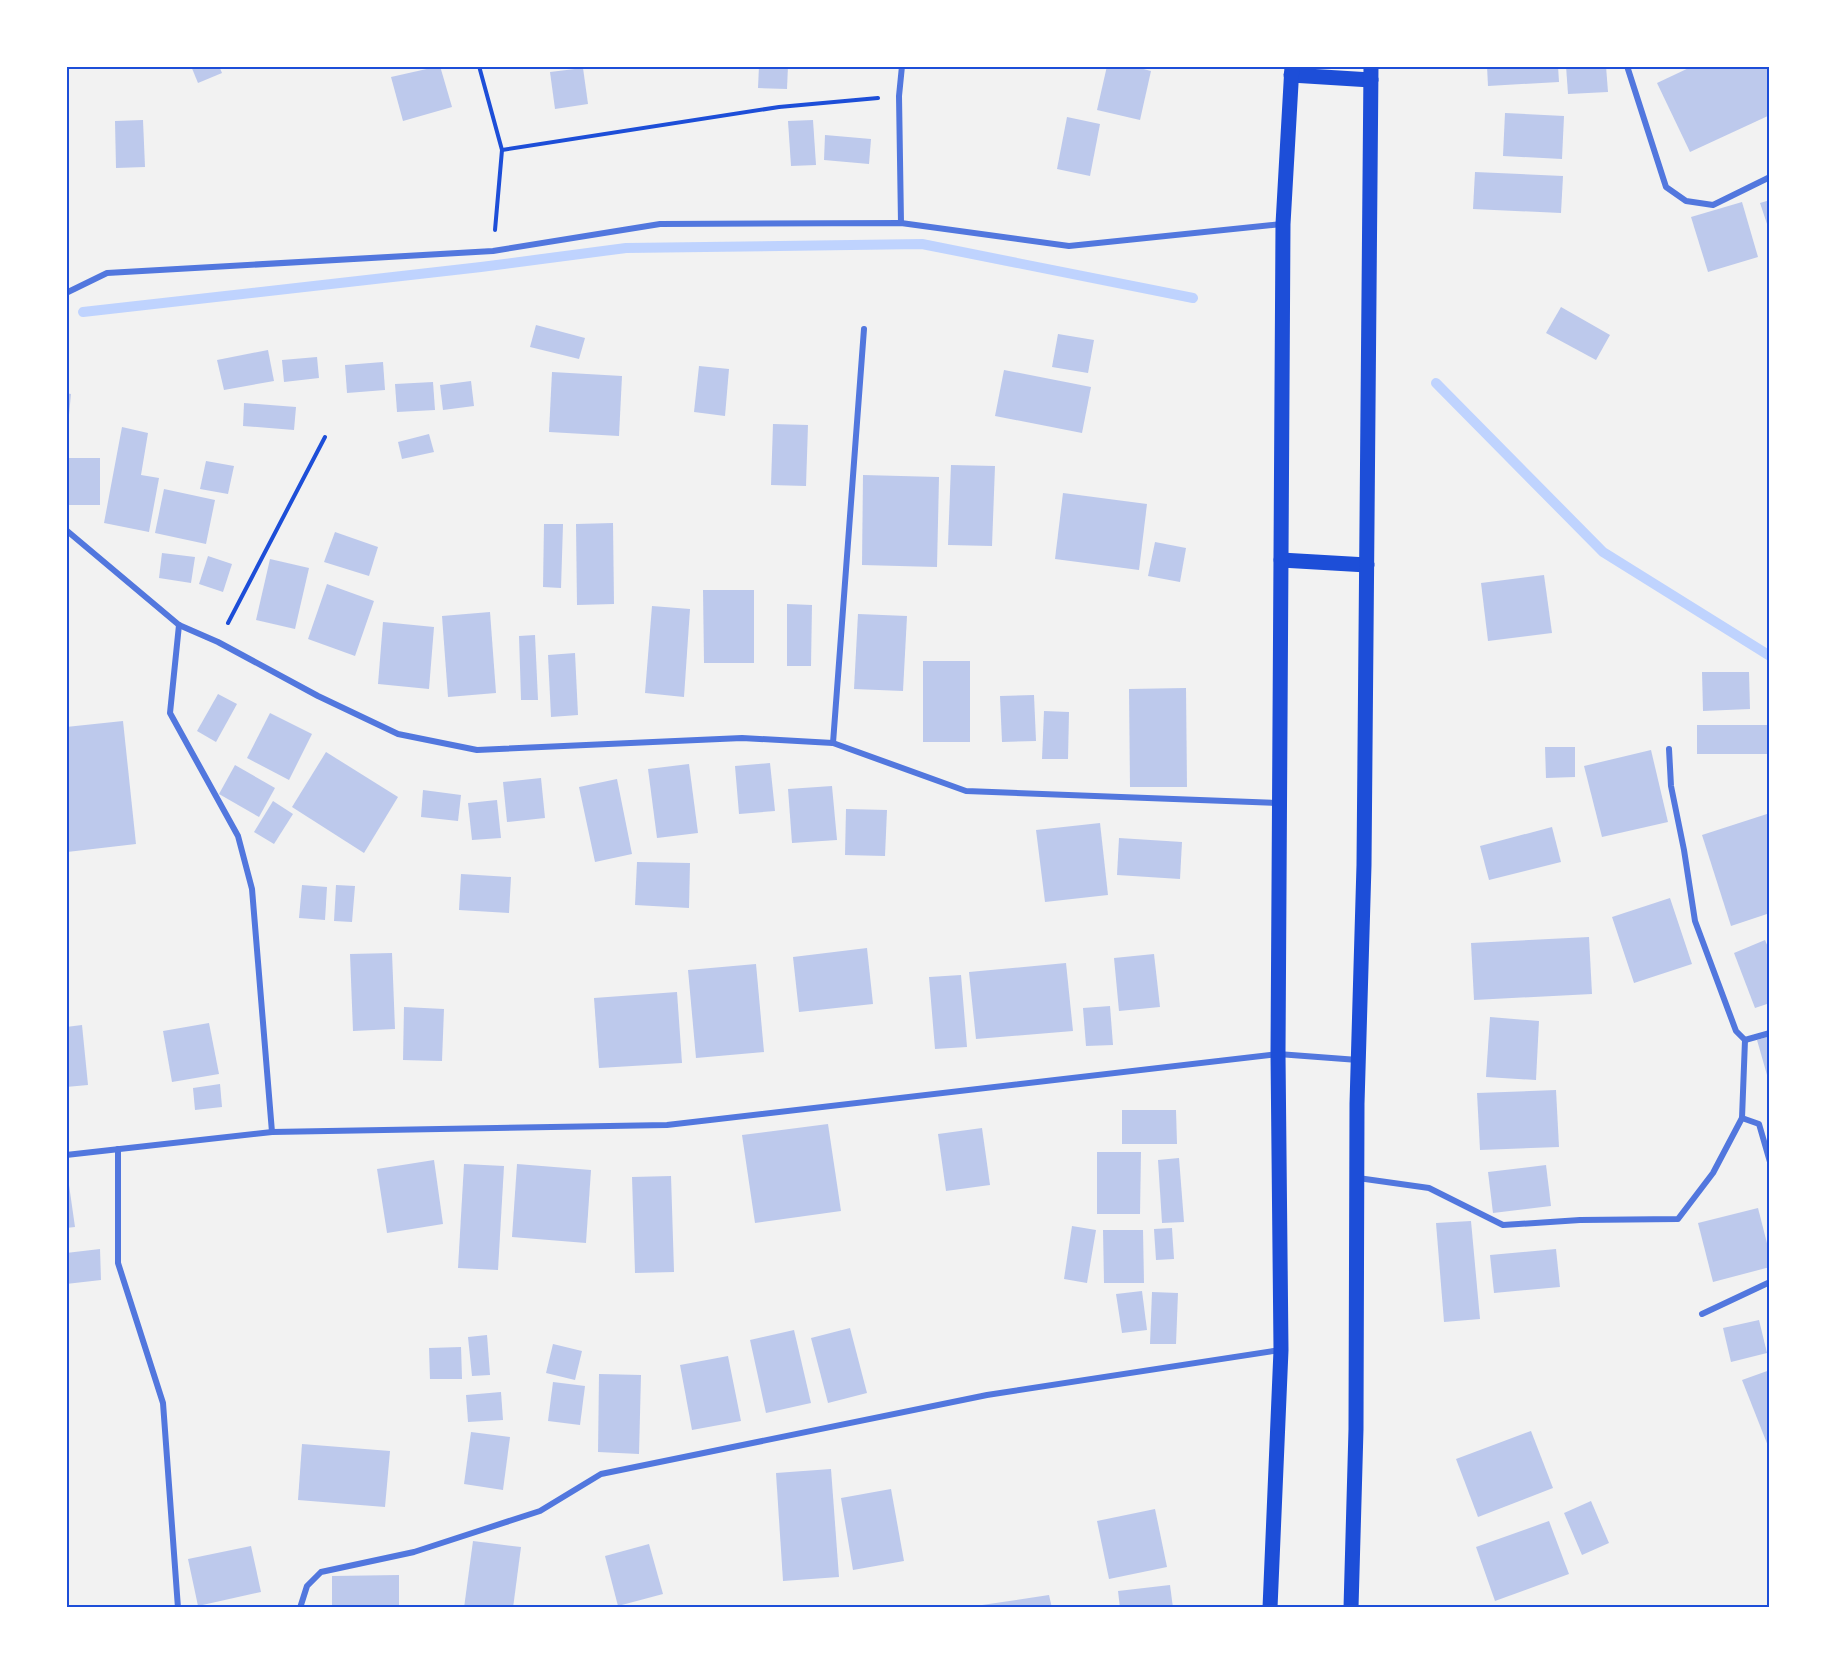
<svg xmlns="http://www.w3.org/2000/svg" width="1836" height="1674" viewBox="0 0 1836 1674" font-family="Roboto,sans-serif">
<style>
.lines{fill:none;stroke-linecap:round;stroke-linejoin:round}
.stream{stroke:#bfd3fe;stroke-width:10}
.building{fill:#bdc9ec}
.path{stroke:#1d4ed8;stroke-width:4}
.minor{stroke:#5277de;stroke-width:6}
.primary{stroke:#1d4ed8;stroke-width:15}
.neatline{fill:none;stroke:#1d4ed8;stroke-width:2}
</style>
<rect width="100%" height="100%" fill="#f2f2f2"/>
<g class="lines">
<g class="stream">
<polyline points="83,312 481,267 626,248 922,244 1193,298"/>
<polyline points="1436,383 1603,552 1770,656"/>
</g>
</g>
<g class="building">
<polygon points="191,66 219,66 222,73 198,83"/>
<polygon points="440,66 452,107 403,121 391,77"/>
<polygon points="759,66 788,66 787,89 758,88"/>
<polygon points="1107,66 1132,66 1151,71 1140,120 1097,110"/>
<polygon points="1487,66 1558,66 1559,82 1488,86"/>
<polygon points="1566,66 1606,66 1608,92 1568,94"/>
<polygon points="1693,66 1770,66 1770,115 1690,152 1657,83"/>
<polygon points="583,68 588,104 555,109 550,72"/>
<polygon points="1505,113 1564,116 1562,159 1503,156"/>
<polygon points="1067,117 1100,124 1090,176 1057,169"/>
<polygon points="143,120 145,167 116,168 115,121"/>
<polygon points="813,120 816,165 791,166 788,121"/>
<polygon points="825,135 871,139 869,164 824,160"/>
<polygon points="1475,172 1563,176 1561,213 1473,209"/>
<polygon points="1770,200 1770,233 1760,203"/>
<polygon points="1742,202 1758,257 1708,272 1691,217"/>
<polygon points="1561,307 1610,335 1596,360 1546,333"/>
<polygon points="536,325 585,338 579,359 530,347"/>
<polygon points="1058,334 1094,340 1088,373 1052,367"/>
<polygon points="268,350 274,381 224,390 217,360"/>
<polygon points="317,357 319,378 284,382 282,360"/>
<polygon points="383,362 385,390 347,393 345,365"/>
<polygon points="699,366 729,369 725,416 694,412"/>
<polygon points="1004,370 1091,387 1082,433 995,416"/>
<polygon points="552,372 622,376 619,436 549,432"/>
<polygon points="471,381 474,406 443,410 440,385"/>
<polygon points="433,382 435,410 397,412 395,384"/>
<polygon points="66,393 71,394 68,425 66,425"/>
<polygon points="244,403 296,407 294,430 243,426"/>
<polygon points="773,424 808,425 806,486 771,485"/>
<polygon points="122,427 148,433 141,475 159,478 149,532 104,523"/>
<polygon points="429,434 434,452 402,459 398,442"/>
<rect x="68" y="458" width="32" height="47"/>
<polygon points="206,461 234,466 228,494 200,489"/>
<polygon points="951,465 995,466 992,546 948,545"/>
<polygon points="863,475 939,477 937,567 862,565"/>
<polygon points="164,489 215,500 206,544 155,533"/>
<polygon points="1063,493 1147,504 1139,570 1055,559"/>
<polygon points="613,523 614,604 577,605 576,524"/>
<polygon points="544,524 563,524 561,588 543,587"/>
<polygon points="335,532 378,547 369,576 324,562"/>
<polygon points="1155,542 1186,548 1180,582 1148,576"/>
<polygon points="162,553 195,557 191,583 159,578"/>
<polygon points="208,556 232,564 223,592 199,584"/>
<polygon points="270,559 309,568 295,629 256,620"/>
<polygon points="1544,575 1552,633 1488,641 1481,583"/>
<polygon points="327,584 374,601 355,656 308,639"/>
<polygon points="703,590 754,590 754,663 704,663"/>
<polygon points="787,604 812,605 811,666 787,666"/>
<polygon points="652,606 690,609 684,697 645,693"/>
<polygon points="490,612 496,693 448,697 442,616"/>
<polygon points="858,614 907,616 903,691 854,689"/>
<polygon points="383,622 434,627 429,689 378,684"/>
<polygon points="535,635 538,700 521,700 519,636"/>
<polygon points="575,653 578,715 551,717 548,655"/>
<rect x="923" y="661" width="47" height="81"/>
<polygon points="1702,672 1749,672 1750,709 1703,711"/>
<polygon points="1186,688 1187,787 1130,787 1129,689"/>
<polygon points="218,694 237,704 216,742 197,731"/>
<polygon points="1034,695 1036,741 1002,742 1000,696"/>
<polygon points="1044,711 1069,712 1068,759 1042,759"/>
<polygon points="270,713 312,734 289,780 247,758"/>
<polygon points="123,721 136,844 67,852 66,727"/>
<rect x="1697" y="725" width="73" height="29"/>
<polygon points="1545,747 1575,747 1575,777 1546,778"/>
<polygon points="1651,750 1668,822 1602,837 1584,766"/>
<polygon points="326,752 398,797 364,853 292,807"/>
<polygon points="770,763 775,811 739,814 735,766"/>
<polygon points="689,764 698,833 657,838 648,769"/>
<polygon points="235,765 275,788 259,817 219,794"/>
<polygon points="541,778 545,818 507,822 503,782"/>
<polygon points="617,779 632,854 595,862 579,787"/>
<polygon points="832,786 837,840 792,843 788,789"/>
<polygon points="423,790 461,795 458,821 421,817"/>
<polygon points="497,800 501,838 472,840 468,803"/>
<polygon points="273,801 293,814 274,844 254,832"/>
<polygon points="846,809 887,810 885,856 845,855"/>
<polygon points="1770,813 1770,913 1731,926 1702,835"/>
<polygon points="1100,823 1108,895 1045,902 1036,830"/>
<polygon points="1552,827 1561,862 1489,880 1480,846"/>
<polygon points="1119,838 1182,842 1180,879 1117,875"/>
<polygon points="637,862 690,863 689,908 635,905"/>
<polygon points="461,874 511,877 509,913 459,910"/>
<polygon points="302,885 327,887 325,920 299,918"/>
<polygon points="336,885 355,886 352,922 334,921"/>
<polygon points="1670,898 1692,964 1634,983 1612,917"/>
<polygon points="1589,937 1592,994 1474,1000 1471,943"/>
<polygon points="1765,940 1770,952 1770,1003 1755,1008 1734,953"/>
<polygon points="867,948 873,1004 799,1012 793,957"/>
<polygon points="392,953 395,1029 353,1031 350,954"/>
<polygon points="1154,954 1160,1007 1119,1011 1114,958"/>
<polygon points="1066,963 1073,1031 976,1039 969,972"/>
<polygon points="756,964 764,1052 696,1058 688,970"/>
<polygon points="961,975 967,1047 935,1049 929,977"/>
<polygon points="677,992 682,1063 599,1068 594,998"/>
<polygon points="1110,1006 1113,1045 1086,1046 1083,1008"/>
<polygon points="404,1007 444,1009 442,1061 403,1060"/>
<polygon points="1490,1017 1539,1021 1536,1080 1486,1077"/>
<polygon points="209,1023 219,1074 172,1082 163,1031"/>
<polygon points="82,1025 88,1085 66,1087 66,1027"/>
<polygon points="1770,1036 1770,1082 1769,1082 1757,1040"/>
<polygon points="220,1084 222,1107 195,1110 193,1088"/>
<polygon points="1556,1090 1559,1147 1480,1150 1477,1093"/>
<polygon points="1122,1110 1176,1110 1177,1144 1122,1144"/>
<polygon points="828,1124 841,1211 755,1223 742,1135"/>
<polygon points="982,1128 990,1185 946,1191 938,1134"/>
<polygon points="1097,1152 1141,1152 1140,1214 1097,1214"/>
<polygon points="1179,1158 1184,1222 1162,1223 1158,1160"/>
<polygon points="434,1160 443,1224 387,1233 377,1169"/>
<polygon points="464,1164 504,1166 498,1270 458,1268"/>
<polygon points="517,1164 591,1170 586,1243 512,1237"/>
<polygon points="1546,1165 1551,1206 1493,1213 1488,1172"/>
<polygon points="671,1176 674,1272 635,1273 632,1177"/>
<polygon points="66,1178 68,1178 75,1227 66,1228"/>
<polygon points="1758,1208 1770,1255 1770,1267 1713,1282 1698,1223"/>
<polygon points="1471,1221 1480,1319 1444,1322 1436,1223"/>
<polygon points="1072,1226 1096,1230 1087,1283 1064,1279"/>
<polygon points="1172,1228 1174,1259 1156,1260 1154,1229"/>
<polygon points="1103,1230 1143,1230 1144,1283 1104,1283"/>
<polygon points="100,1249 101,1280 66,1284 66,1253"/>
<polygon points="1556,1249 1560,1287 1494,1293 1490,1255"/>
<polygon points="1142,1291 1147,1330 1122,1333 1116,1294"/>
<polygon points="1152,1292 1178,1293 1176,1344 1150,1344"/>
<polygon points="1759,1320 1767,1353 1731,1362 1723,1328"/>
<polygon points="850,1328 867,1393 828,1403 811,1338"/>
<polygon points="794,1330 811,1403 766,1413 750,1340"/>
<polygon points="487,1335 490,1375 472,1376 468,1337"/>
<polygon points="553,1344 582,1351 575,1380 546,1373"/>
<polygon points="461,1347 462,1379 430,1379 429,1348"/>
<polygon points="728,1356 741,1421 692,1430 680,1365"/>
<polygon points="1770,1370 1770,1451 1742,1380"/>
<polygon points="599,1374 641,1375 639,1454 598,1452"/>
<polygon points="553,1382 585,1386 580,1425 548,1421"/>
<polygon points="501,1392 503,1420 468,1422 466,1395"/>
<polygon points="1531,1431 1553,1488 1478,1517 1456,1459"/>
<polygon points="471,1432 510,1437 503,1490 464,1484"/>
<polygon points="302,1444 390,1451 385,1507 298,1500"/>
<polygon points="831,1469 839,1577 783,1581 776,1473"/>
<polygon points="891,1489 904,1561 853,1570 841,1498"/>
<polygon points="1591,1501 1609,1543 1582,1555 1564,1513"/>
<polygon points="1155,1509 1167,1567 1109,1579 1097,1521"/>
<polygon points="1549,1521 1569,1574 1495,1601 1476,1547"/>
<polygon points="473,1541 521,1547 513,1608 464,1608"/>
<polygon points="649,1544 663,1594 618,1606 605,1556"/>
<polygon points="251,1546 261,1592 198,1606 188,1559"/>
<polygon points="399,1575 399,1608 332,1608 332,1576"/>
<polygon points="1170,1585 1173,1608 1120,1608 1118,1591"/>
<polygon points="1049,1595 1052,1608 983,1608 982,1605"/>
</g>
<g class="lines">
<g class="path">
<polyline points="479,66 502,150 779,107 878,98"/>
<polyline points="495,230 502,150"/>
<polyline points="228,623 325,437"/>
</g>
<g class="minor">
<polyline points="1627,66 1666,187 1686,201 1713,205 1770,177"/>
<polyline points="901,223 899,96 902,66"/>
<polyline points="66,293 107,273 493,251 660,224 901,223 1069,246 1282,224"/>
<polyline points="66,530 179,625 218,642 318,696 398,734 477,750 742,738 833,743 966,791 1279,803"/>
<polyline points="179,625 170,713 238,836 252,889 272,1132"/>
<polyline points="833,743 864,329"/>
<polyline points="1669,749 1671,786 1684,850 1695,921 1736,1031 1745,1040 1742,1118"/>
<polyline points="1745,1040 1770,1033"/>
<polyline points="118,1149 118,1263 163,1403 178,1608"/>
<polyline points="66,1155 272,1132 667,1125 1278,1054 1358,1060"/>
<polyline points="1358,1178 1429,1188 1503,1225 1580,1220 1678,1219 1713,1173 1742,1118 1759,1124 1770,1162"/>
<polyline points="1702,1314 1770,1282"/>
<polyline points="300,1608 307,1586 321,1572 414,1552 540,1511 601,1474 987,1395 1280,1350"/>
</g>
<g class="primary">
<polyline points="1291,75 1371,80"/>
<polyline points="1281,560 1367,565"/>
<polyline points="1270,1608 1281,1350 1278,1054 1283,224 1292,66"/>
<polyline points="1351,1608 1356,1429 1357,1104 1364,865 1371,66"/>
</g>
</g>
<rect width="1836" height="1674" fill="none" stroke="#ffffff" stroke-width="135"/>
<rect x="68" y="68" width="1700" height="1538" class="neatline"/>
</svg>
